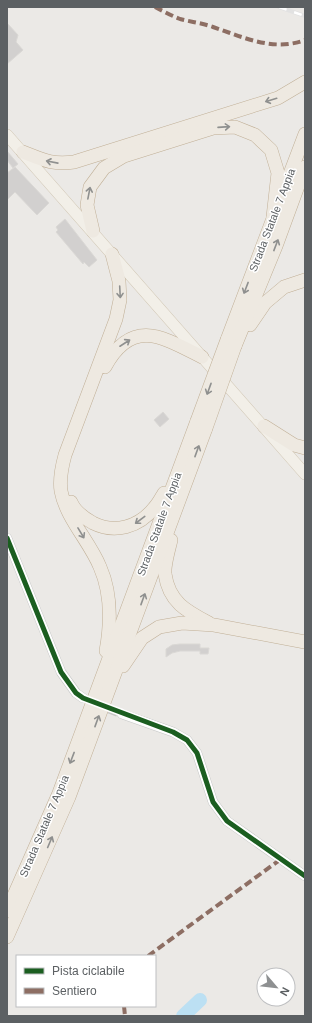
<svg xmlns="http://www.w3.org/2000/svg" width="312" height="1023" viewBox="0 0 312 1023" font-family="Arial,sans-serif">
<style>
.lines{fill:none;stroke-linecap:round;stroke-linejoin:round}
.river{stroke:#bce0f3;stroke-width:14}
.building{fill:#d2d0cf;stroke:#dad8d5}
.minor-tunnel{stroke:#c7c7c5;stroke-width:9;stroke-dasharray:9 4.5;stroke-linecap:butt}
.minor-casing{stroke:#c5c6c6;stroke-width:10}
.major-casing{stroke:#d1c7b5;stroke-width:12}
.highway-casing{stroke:#c0af96;stroke-width:14}
.minor{stroke:#fcfcfb;stroke-width:9}
.major{stroke:#f2efe8;stroke-width:11}
.highway{stroke:#eee9e1;stroke-width:13}
.rail-casing{stroke:#e2e2e2;stroke-width:4}
.rail{stroke:#fff;stroke-width:2.5;stroke-dasharray:8;stroke-linecap:butt}
.highway-bridge-casing{stroke:#c0af96;stroke-width:14;stroke-linecap:butt}
.highway-bridge{stroke:#eee9e1;stroke-width:13}
.quiet{stroke:#8d6e63;stroke-width:4;stroke-dasharray:8 4;stroke-linecap:butt}
.cycleway-casing{stroke:#fff;stroke-width:8}
.cycleway{stroke:#1b5e20;stroke-width:5}
.oneway{stroke:#8f908f}
.labels{text-anchor:middle;stroke-width:3;stroke-linejoin:round;paint-order:stroke}
.street-label{font-size:11px;fill:#5c6063;stroke:#fff}
</style>
<rect width="100%" height="100%" fill="#ebe9e6"/>
<g class="lines">
<polyline class="river" points="183,1016 200,1000"/>
</g>
<g class="building">
<polygon points="7,23 18,35 16,42 23,50 7,64"/>
<polygon points="7,151 18,164 13,168 7,160"/>
<polygon points="15,167 49,203 37,215 15,192 7,200 7,173"/>
<polygon points="65,219 97,260 89,267 84,262 83,264 56,232 58,230 56,227"/>
<polygon points="163,412 169,419 160,427 154,420"/>
<polygon points="180,644 200,644 200,648 209,648 208,654 200,654 200,651 180,651 172,653 166,657 166,649 172,645"/>
</g>
<g class="lines">
<polyline class="minor-tunnel" points="97,704 122,714"/>
<defs>
<g id="minor">
<polyline points="7,538 61,672 76,693 83,698"/>
<polyline points="122,714 173,732 187,740 197,753 213,802 227,821 305,876"/>
</g>
<polyline id="major" points="7,135 305,474"/>
<g id="highway">
<path d="M23 152C43 160 52 165 74 162L278 98 305 82"/>
<polyline points="93,231 87,205 90,187 104,168 124,156 213,128 235,127 255,135 271,150 278,173 273,217"/>
<polyline points="250,325 265,303 284,287 305,280"/>
<polyline points="227,340 305,134"/>
<polyline points="235,346 276,246 305,167"/>
<path d="M105 367C132 317 163 337 202 357"/>
<polyline points="264,426 294,445 305,448"/>
<path d="M71 502C75 512 84 518 93 523 115 534 139 527 154 508 158 504 161 498 164 493"/>
<path d="M171 540C169 549 164 565 165 574 169 602 186 611 209 623"/>
<path d="M106 651C111 623 112 594 100 567 90 542 66 518 61 491 59 478 62 466 65 455L116 319 120 300 119 281 112 254"/>
<polyline points="123,666 142,638 159,627 182,623 214,625 305,642"/>
<polyline points="7,911 59,793 197,421"/>
<polyline points="7,937 69,797 206,428"/>
</g>
</defs>
<use href="#minor" class="minor-casing"/>
<use href="#major" class="major-casing"/>
<use href="#highway" class="highway-casing"/>
<use href="#minor" class="minor"/>
<use href="#major" class="major"/>
<use href="#highway" class="highway"/>
<defs>
<polyline id="rail" points="279,7 305,16"/>
</defs>
<use href="#rail" class="rail-casing"/>
<use href="#rail" class="rail"/>
<defs>
<g id="highway-bridge">
<polyline points="197,421 227,340"/>
<polyline points="206,428 235,346"/>
</g>
</defs>
<use href="#highway-bridge" class="highway-bridge-casing"/>
<use href="#highway-bridge" class="highway-bridge"/>
<g class="quiet">
<path d="M155 7C163 11 172 16 180 19 191 22 202 23 213 27 243 37 273 52 305 40"/>
<polyline points="148,956 281,859"/>
<polyline points="124,1006 125,1016"/>
</g>
<defs>
<polyline id="cycleway" points="7,538 61,672 76,693 83,698 173,732 187,740 197,753 213,802 227,821 305,876"/>
</defs>
<use href="#cycleway" class="cycleway-casing"/>
<use href="#cycleway" class="cycleway"/>
</g>
<defs><path id="oneway-shaft" d="M-6 0H5M1.5-3L5.5 0L1.5 3" fill="none" stroke-width="1.6" stroke-linecap="round" stroke-linejoin="round"/></defs>
<g class="oneway">
<use href="#oneway-shaft" transform="translate(271 100) rotate(163)"/>
<use href="#oneway-shaft" transform="translate(224 127) rotate(-4)"/>
<use href="#oneway-shaft" transform="translate(52 162) rotate(-169)"/>
<use href="#oneway-shaft" transform="translate(89 193) rotate(-79)"/>
<use href="#oneway-shaft" transform="translate(276 245) rotate(-69)"/>
<use href="#oneway-shaft" transform="translate(246 288) rotate(111)"/>
<use href="#oneway-shaft" transform="translate(120 292) rotate(87)"/>
<use href="#oneway-shaft" transform="translate(125 343) rotate(-33)"/>
<use href="#oneway-shaft" transform="translate(209 389) rotate(110)"/>
<use href="#oneway-shaft" transform="translate(197 451) rotate(-70)"/>
<use href="#oneway-shaft" transform="translate(140 520) rotate(143)"/>
<use href="#oneway-shaft" transform="translate(81 533) rotate(59)"/>
<use href="#oneway-shaft" transform="translate(143 599) rotate(-70)"/>
<use href="#oneway-shaft" transform="translate(97 721) rotate(-70)"/>
<use href="#oneway-shaft" transform="translate(72 758) rotate(111)"/>
<use href="#oneway-shaft" transform="translate(50 842) rotate(-67)"/>
</g>
<g class="labels">
<g class="street-label">
<text transform="translate(272 220) rotate(-69)" y="4">Strada Statale 7 Appia</text>
<text transform="translate(159 524) rotate(-70)" y="4">Strada Statale 7 Appia</text>
<text transform="translate(44 826) rotate(-67)" y="4">Strada Statale 7 Appia</text>
</g>
</g>
<rect width="312" height="1023" fill="none" stroke="#5c6063" stroke-width="16"/>
<rect x="16" y="955" width="140" height="52" fill="#ffffff" stroke="#bebfc1"/>
<rect x="24" y="968" width="20" height="6" fill="#1b5e20" stroke="#bebfc1"/>
<text x="52" y="975" font-size="12" fill="#5c6063">Pista ciclabile</text>
<rect x="24" y="988" width="20" height="6" fill="#8d6e63" stroke="#bebfc1"/>
<text x="52" y="995" font-size="12" fill="#5c6063">Sentiero</text>
<g transform="translate(276 987) rotate(118)"><circle r="19" fill="#ffffff" stroke="#bebfc1"/>
<path d="M0-3L7 15L0 10L-7 15Z" fill="#8e9091"/>
<text y="-6" font-size="11" font-weight="bold" text-anchor="middle" fill="#5c6063">N</text>
</g>
</svg>
